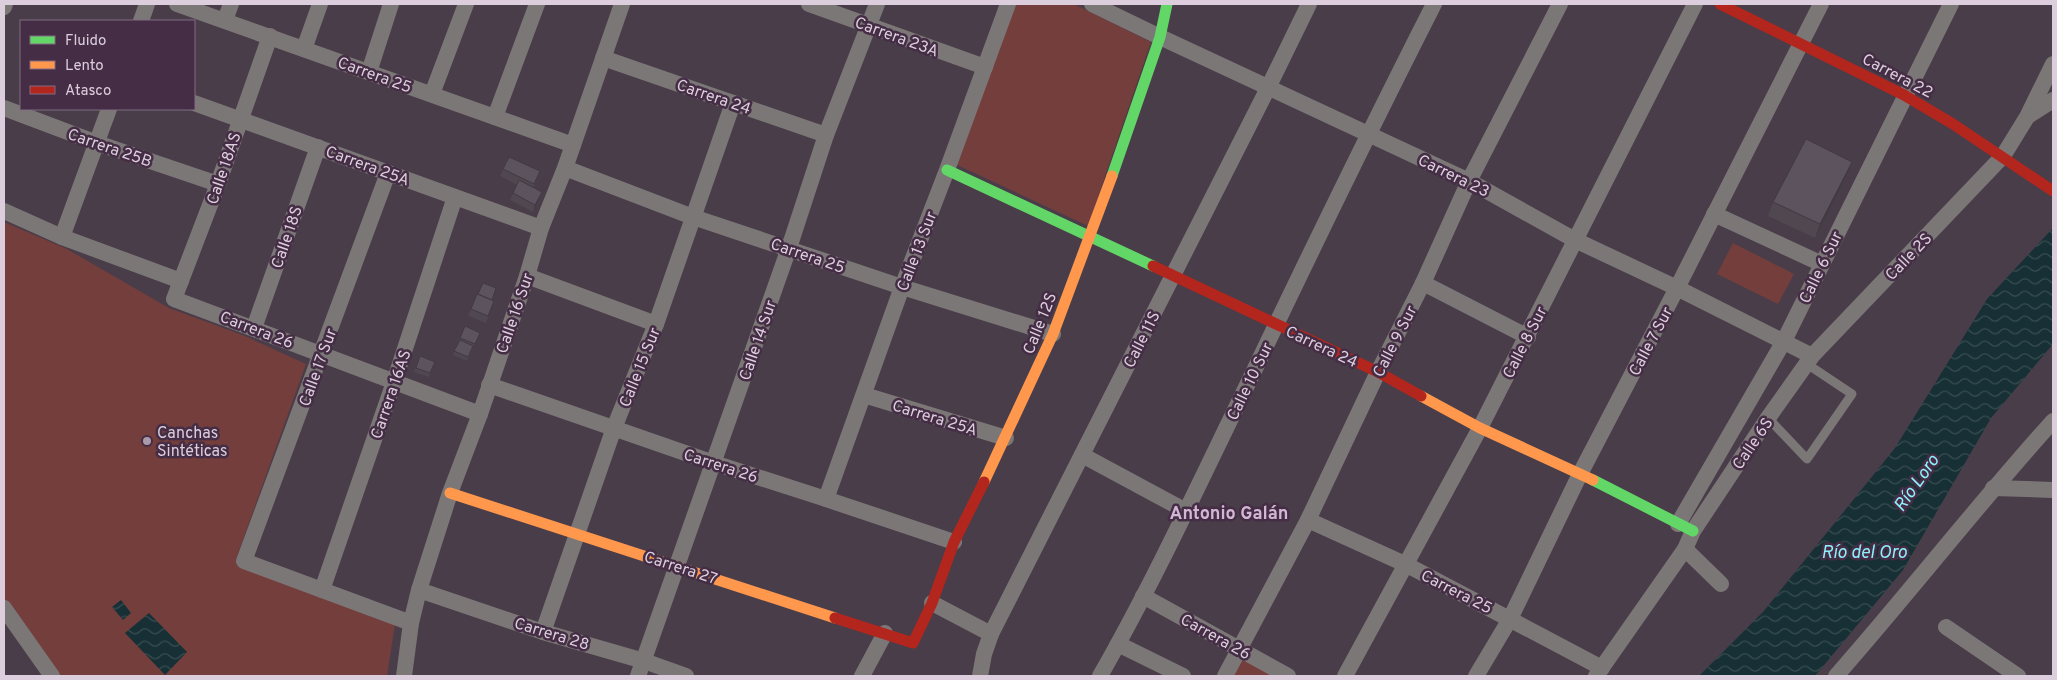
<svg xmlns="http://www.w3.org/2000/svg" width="2057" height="680" viewBox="0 0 2057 680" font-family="Overpass,sans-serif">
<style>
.park{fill:#733e3c}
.water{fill:url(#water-waves)}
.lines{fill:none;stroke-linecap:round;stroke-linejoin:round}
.lane{stroke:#7c7777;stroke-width:9}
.street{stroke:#7c7777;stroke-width:16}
.fast{stroke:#63d668;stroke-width:11}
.slow{stroke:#ff974d;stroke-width:11}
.jam{stroke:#b3261e;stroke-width:11}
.wall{fill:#504751}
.shaded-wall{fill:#413a42}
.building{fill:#5d535e;stroke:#413a42}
.poi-dot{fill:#a99ba9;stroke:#442d45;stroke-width:2}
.labels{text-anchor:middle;stroke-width:5;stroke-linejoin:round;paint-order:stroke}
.street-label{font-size:16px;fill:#dccedd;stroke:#442d45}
.poi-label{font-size:16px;fill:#dccedd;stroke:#442d45;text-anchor:start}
.water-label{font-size:18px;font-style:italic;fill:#8df0fc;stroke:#442d45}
.neighbourhood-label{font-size:18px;font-weight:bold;fill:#d2b6d3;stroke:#442d45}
</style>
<defs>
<pattern id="water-waves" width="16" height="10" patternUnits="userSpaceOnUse" patternTransform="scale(1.25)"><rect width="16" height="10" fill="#173035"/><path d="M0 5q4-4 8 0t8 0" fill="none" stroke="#384d52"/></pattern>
</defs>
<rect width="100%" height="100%" fill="#493d49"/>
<g class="park">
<polygon points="1014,4 1074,4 1151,42 1088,226 955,164"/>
<polygon points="4,222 67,249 169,308 245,336 306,364 236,559 396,618 387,676 56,676 4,600"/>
<polygon points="1733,243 1794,274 1778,304 1717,274"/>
<polygon points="1239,649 1288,676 1225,676"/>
</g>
<g class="water">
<polygon points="2053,228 2053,344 1991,418 1903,570 1815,676 1699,676 1763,612 1895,448 1987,299"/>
<polygon points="121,600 131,613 123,620 112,607"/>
<polygon points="149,613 187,652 165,675 125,633"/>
</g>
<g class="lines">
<polyline class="lane" points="1768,418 1807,459 1852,394 1807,364"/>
<g class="street">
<polyline points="177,4 573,145"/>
<polyline points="809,4 985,67"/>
<polyline points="1092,4 1160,37 1469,181 1575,240 1677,288 1812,356"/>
<polyline points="4,7 5,4"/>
<polyline points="225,20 231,4"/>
<polyline points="141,21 147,4"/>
<polyline points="270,36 218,184 174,299 480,414"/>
<polyline points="304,49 320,4"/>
<polyline points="603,58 826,135"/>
<polyline points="369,72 391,4"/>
<polyline points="432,94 466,4"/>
<polyline points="194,103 541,228"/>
<polyline points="4,108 97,143 218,184"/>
<polyline points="2028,116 2053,100"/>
<polyline points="495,117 537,4"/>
<polyline points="565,168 693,217 902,287 1053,334"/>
<polyline points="388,173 244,561 411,623"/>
<polyline points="4,211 62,237 181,281"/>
<polyline points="1714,214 1822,264"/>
<polyline points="62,237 109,109"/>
<polyline points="527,276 656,324"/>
<polyline points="1423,283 1528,337"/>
<polyline points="254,328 318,147"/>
<polyline points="489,385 714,463 826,499 954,542"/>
<polyline points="864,395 1006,438"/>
<polyline points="1082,455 1186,511"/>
<polyline points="1993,488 2053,490"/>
<polyline points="826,499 902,287 947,170 1008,4"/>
<polyline points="1308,520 1407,565 1602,668"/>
<polyline points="1678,524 1784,341 1951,4"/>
<polyline points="1685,549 1721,584"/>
<polyline points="322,590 394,382 455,197"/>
<polyline points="419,590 543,632 644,661 686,676"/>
<polyline points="1143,596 1288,676"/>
<polyline points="932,603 991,634"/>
<polyline points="4,608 52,676"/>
<polyline points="1946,627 2018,676"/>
<polyline points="543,632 614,428 656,324 733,103"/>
<polyline points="1118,644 1183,676"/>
<polyline points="404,676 411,623 419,590 450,493 480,414 527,276 541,228 565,168 622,4"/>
<polyline points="638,676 789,248 826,135 877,4"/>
<polyline points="862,676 885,633"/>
<polyline points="980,676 984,654 991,634 1268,88 1309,4"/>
<path d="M1100 676C1156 578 1203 475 1253 373 1312 249 1372 126 1434 4"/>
<polyline points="1225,676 1308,520 1378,372 1423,283 1469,181 1560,4"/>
<polyline points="1345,676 1480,428 1695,4"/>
<polyline points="1476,676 1510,619 1580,474 1677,288 1821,4"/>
<polyline points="1596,676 1685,549 1693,531 1768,418 1812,356 2003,156 2027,117 2053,64"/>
<path d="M1836 676C1910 592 1978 504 2053 421"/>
</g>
<g class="fast">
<polyline points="947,170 1153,266"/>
<polyline points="1112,176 1160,37 1167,4"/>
<polyline points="1593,480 1693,531"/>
</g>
<g class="slow">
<polyline points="1421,396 1480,428 1593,480"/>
<polyline points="984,482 1053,334 1112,176"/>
<polyline points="450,493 835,618"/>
</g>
<g class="jam">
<polyline points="1720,4 1904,95 1953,124 2053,191"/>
<polyline points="1153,266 1378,372 1421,396"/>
<polyline points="835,618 913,643 932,603 954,542 984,482"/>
</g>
</g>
<g class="wall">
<polygon points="1852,162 1847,175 1815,238 1768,216 1773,202"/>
<polygon points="503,169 540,171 533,188 539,199 533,212 510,200 517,185 500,176"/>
<polygon points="477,294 494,301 486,323 468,316"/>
<polygon points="465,326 480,333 467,361 453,355"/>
<polygon points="420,356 435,362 429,377 414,372"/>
</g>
<g class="shaded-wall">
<polygon points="1852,162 1847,175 1815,238 1820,224"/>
<polygon points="542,192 539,199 533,212 535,205"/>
</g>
<g class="building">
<polygon points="1806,139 1852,162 1820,224 1773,202"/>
<polygon points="509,157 540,171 534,184 503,169"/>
<polygon points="519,180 542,192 535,205 513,193"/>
<polygon points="483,283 496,288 492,300 478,294"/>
<polygon points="477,294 494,301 488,316 471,309"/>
<polygon points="465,326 480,333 475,344 460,338"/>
<polygon points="460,340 473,346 468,357 454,351"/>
<polygon points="420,356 435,362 430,373 416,368"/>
</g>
<circle class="poi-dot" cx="147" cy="441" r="5"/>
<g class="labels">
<g class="street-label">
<text transform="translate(897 36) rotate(20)" y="6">Carrera 23A</text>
<text transform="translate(375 74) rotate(20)" y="6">Carrera 25</text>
<text transform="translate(1898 75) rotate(28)" y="6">Carrera 22</text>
<text transform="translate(714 96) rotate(19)" y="6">Carrera 24</text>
<text transform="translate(110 147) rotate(19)" y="6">Carrera 25B</text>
<text transform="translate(368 165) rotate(20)" y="6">Carrera 25A</text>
<text transform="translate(223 168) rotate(-71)" y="6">Calle 18AS</text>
<text transform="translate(1454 175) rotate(26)" y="6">Carrera 23</text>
<text transform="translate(286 237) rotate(-71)" y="6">Calle 18S</text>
<text transform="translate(916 251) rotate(-69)" y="6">Calle 13 Sur</text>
<text transform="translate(808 255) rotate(19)" y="6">Carrera 25</text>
<text transform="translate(1908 256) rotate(-46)" y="6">Calle 2S</text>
<text transform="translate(1820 267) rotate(-64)" y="6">Calle 6 Sur</text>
<text transform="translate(514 313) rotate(-71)" y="6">Calle 16 Sur</text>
<text transform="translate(1039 323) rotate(-68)" y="6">Calle 12S</text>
<text transform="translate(257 329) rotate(21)" y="6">Carrera 26</text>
<text transform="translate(1141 339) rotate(-63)" y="6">Calle 11S</text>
<text transform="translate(757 340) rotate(-71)" y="6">Calle 14 Sur</text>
<text transform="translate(1394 341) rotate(-63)" y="6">Calle 9 Sur</text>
<text transform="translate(1650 341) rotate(-62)" y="6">Calle 7 Sur</text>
<text transform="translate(1524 342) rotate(-63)" y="6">Calle 8 Sur</text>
<text transform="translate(1322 346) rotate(25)" y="6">Carrera 24</text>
<text transform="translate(317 367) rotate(-70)" y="6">Calle 17 Sur</text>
<text transform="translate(639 367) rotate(-68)" y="6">Calle 15 Sur</text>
<text transform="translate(1249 381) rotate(-64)" y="6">Calle 10 Sur</text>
<text transform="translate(390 394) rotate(-71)" y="6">Carrera 16AS</text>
<text transform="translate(935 417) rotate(17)" y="6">Carrera 25A</text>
<text transform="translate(1752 443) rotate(-56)" y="6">Calle 6S</text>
<text transform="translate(721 465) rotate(18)" y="6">Carrera 26</text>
<text transform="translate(681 567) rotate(18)" y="6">Carrera 27</text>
<text transform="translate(1457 591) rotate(27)" y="6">Carrera 25</text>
<text transform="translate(552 633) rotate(17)" y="6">Carrera 28</text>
<text transform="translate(1216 636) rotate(29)" y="6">Carrera 26</text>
</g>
<g class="poi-label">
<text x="157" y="438">Canchas<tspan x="157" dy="18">Sintéticas</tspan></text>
</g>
<g class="water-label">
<text transform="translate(1916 483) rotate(-55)" y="6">Río Loro</text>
<text x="1864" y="558">Río del Oro</text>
</g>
<g class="neighbourhood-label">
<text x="1229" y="519">Antonio Galán</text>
</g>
</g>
<rect width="2057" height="680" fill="none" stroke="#dccedd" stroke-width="10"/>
<rect x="20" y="20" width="175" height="90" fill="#442d45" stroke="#816d82"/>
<rect x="30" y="36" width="25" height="8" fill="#63d668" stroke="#816d82"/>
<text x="65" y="45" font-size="15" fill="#dccedd">Fluido</text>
<rect x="30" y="61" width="25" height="8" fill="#ff974d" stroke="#816d82"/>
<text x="65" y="70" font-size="15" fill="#dccedd">Lento</text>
<rect x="30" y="86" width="25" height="8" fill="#b3261e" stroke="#816d82"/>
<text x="65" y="95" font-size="15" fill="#dccedd">Atasco</text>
</svg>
